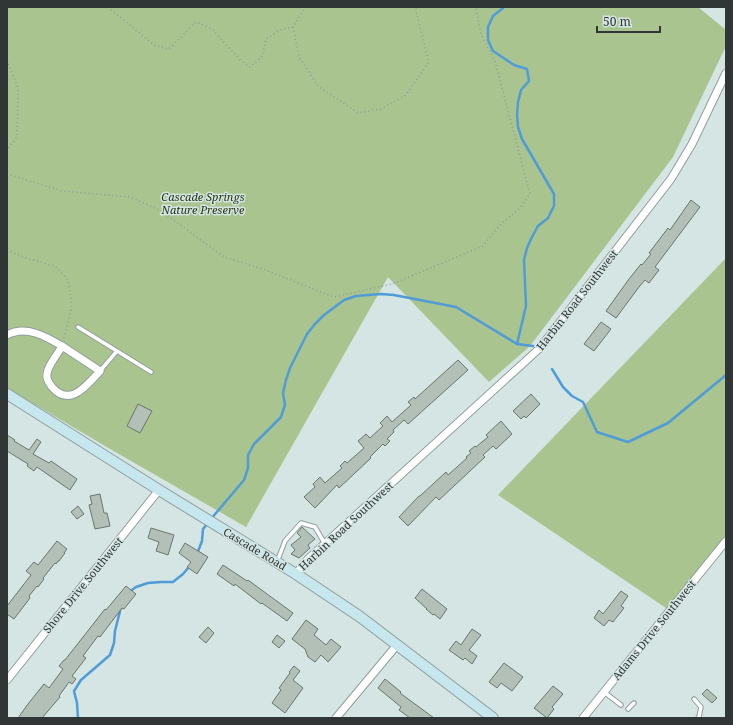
<svg xmlns="http://www.w3.org/2000/svg" width="733" height="725" viewBox="0 0 733 725" font-family="'Noto Serif',serif">
<style>
.green{fill:#a9c48e}
.lines{fill:none;stroke-linecap:round;stroke-linejoin:round}
.stream{stroke:#4f9cd8;stroke-width:2.5}
.building{fill:#b3c0b7;stroke:#6a766e}
.service-casing{stroke:#8f9e9c;stroke-width:5.5}
.minor-casing{stroke:#8f9e9c;stroke-width:9}
.secondary-casing{stroke:#8f9e9c;stroke-width:12}
.path{stroke:#8e9b9a;stroke-width:1.5;stroke-dasharray:1 3;stroke-linecap:butt}
.service{stroke:#fff;stroke-width:3.5}
.minor{stroke:#fff;stroke-width:7}
.secondary{stroke:#c6e7ee;stroke-width:10}
.labels{text-anchor:middle;stroke-width:3;stroke-linejoin:round;paint-order:stroke}
.park-label{font-size:11px;font-style:italic;fill:#263513;stroke:#d4e5e3}
.street-label{font-size:11px;fill:#2f3635;stroke:#d4e5e3}
</style>
<rect width="100%" height="100%" fill="#d4e5e3"/>
<g class="green">
<polygon points="7,7 698,7 726,30 726,46 673,157 530,346 489,382 388,277 246,527 105,446 7,388"/>
<polygon points="726,258 726,541 672,612 498,495"/>
</g>
<g class="lines">
<g class="stream">
<polyline points="503,7 503,8 493,16 488,27 488,40 493,51 514,65 527,69 529,81 521,90 518,102 517,115 518,127 522,139 554,194 554,206 548,218 538,226 532,237 527,248 524,260 526,306 517,344"/>
<polyline points="552,369 563,387 572,396 583,402 597,432 628,442 668,423 726,375"/>
<polyline points="211,519 244,480 248,468 248,455 254,444 281,417 285,405 283,393 286,380 290,368 307,334 315,324 324,315 344,300 356,296 381,294 394,295 456,307 517,344 533,346"/>
<polyline points="197,554 202,541 203,529 208,523"/>
<polyline points="129,592 136,587 148,583 161,582 173,582 183,574 189,567"/>
<polyline points="78,718 77,703 74,691 81,680 110,655 114,643 115,631 121,607"/>
</g>
</g>
<g class="building">
<polygon points="691,200 700,207 655,267 659,270 649,283 645,280 639,287 616,318 606,311 629,279 641,264 642,265 651,254 649,253 668,228 670,230"/>
<polygon points="601,322 611,329 594,351 584,344"/>
<polygon points="458,360 468,370 408,424 404,420 393,430 394,432 387,439 390,441 385,446 383,444 370,457 371,458 339,488 337,485 315,508 304,497 315,487 313,484 320,477 325,483 342,468 340,466 345,461 347,463 364,448 358,441 366,434 370,438 383,426 380,423 387,416 392,422 411,405 408,402 414,397 415,399"/>
<polygon points="531,394 540,404 526,418 524,416 521,419 513,411"/>
<polygon points="138,404 152,411 140,433 127,426"/>
<polygon points="501,421 512,434 496,449 493,446 483,455 485,457 439,500 436,497 408,526 399,517 419,496 420,496 446,472 448,475 467,458 466,457 471,453 469,451 475,446 476,447 488,437 486,435"/>
<polygon points="7,435 15,440 14,441 29,450 37,439 41,442 33,454 49,463 51,461 77,479 70,490 37,467 34,471 27,466 28,464 7,451"/>
<polygon points="100,494 104,513 107,513 110,526 95,529 89,505 92,504 90,496"/>
<polygon points="78,506 84,514 77,519 71,512"/>
<polygon points="302,527 315,539 308,545 310,548 299,558 291,554 295,550 291,545 301,537 297,533"/>
<polygon points="151,528 174,535 168,555 156,551 159,542 148,538"/>
<polygon points="57,541 67,549 64,553 65,553 59,561 58,561 56,564 55,563 43,578 44,579 38,587 37,586 29,596 30,598 14,619 7,614 7,606 31,575 26,571 34,562 38,565"/>
<polygon points="185,543 208,557 197,574 187,567 191,562 179,553"/>
<polygon points="223,565 247,581 248,580 293,613 287,621 262,603 261,604 235,584 234,586 217,574"/>
<polygon points="126,586 136,594 124,609 122,608 100,637 98,636 83,656 86,658 72,676 76,679 72,684 69,682 59,696 60,697 42,718 18,718 28,704 44,684 49,688 63,669 59,666 64,660 65,660 105,609 106,610"/>
<polygon points="422,589 447,609 440,619 434,614 433,615 426,609 427,609 415,598"/>
<polygon points="621,591 628,596 621,606 624,608 613,622 609,620 604,626 594,618 599,610 603,614"/>
<polygon points="306,620 318,629 314,635 326,645 331,639 341,647 328,662 321,655 315,662 308,657 305,649 292,639"/>
<polygon points="208,627 214,633 206,643 199,637"/>
<polygon points="472,629 481,635 469,650 477,656 472,664 465,658 463,660 449,650 456,641 461,645"/>
<polygon points="277,635 285,641 279,648 272,642"/>
<polygon points="504,663 523,677 512,691 501,683 497,688 489,682"/>
<polygon points="294,666 300,671 293,680 303,688 285,713 272,703 281,690 279,688 290,673 289,672"/>
<polygon points="385,679 401,692 400,693 434,718 410,718 399,710 401,707 378,688"/>
<polygon points="553,686 563,694 552,707 554,709 547,718 534,708"/>
<polygon points="707,689 717,698 712,703 702,694"/>
</g>
<g class="lines">
<defs>
<g id="service">
<polyline points="78,327 117,351 100,371"/>
<polyline points="117,351 151,372"/>
<polyline points="277,562 285,541 301,523 315,527 325,544"/>
<polyline points="604,692 621,705"/>
<polyline points="694,699 701,707 699,717 698,718"/>
<polyline points="628,709 634,703"/>
</g>
<g id="minor">
<path d="M7 335C26 325 45 336 62 346"/>
<path d="M62 346 100 371C87 385 70 408 52 387 48 382 45 377 48 370 51 361 58 354 62 346Z"/>
<polyline points="296,574 308,559 540,348 671,179 692,144 726,73"/>
<polyline points="7,680 159,490"/>
<polyline points="336,718 397,645"/>
<polyline points="583,718 726,541"/>
</g>
<polyline id="secondary" points="7,394 159,490 296,574 359,616 493,718"/>
</defs>
<use href="#service" class="service-casing"/>
<use href="#minor" class="minor-casing"/>
<use href="#secondary" class="secondary-casing"/>
<g class="path">
<polyline points="108,7 154,45 169,49 196,22 212,29 240,60 250,67 262,57 266,39 280,30 293,27 306,7"/>
<polyline points="293,27 299,57 318,86 358,113 381,109 406,95 429,62 416,11 416,7"/>
<polyline points="7,60 18,88 17,137 7,150"/>
<polyline points="7,174 62,191 130,197 161,211 224,257 263,269 334,297 392,284 483,246 499,226 520,208 530,194 495,61 481,34 476,7"/>
<polyline points="7,250 26,258 55,266 68,280 72,305 64,338"/>
</g>
<use href="#service" class="service"/>
<use href="#minor" class="minor"/>
<use href="#secondary" class="secondary"/>
</g>
<g class="labels">
<g class="park-label">
<text x="203" y="201">Cascade Springs<tspan x="203" dy="13">Nature Preserve</tspan></text>
</g>
<g class="street-label">
<text transform="translate(577 300) rotate(-52)" y="4">Harbin Road Southwest</text>
<text transform="translate(346 526) rotate(-43)" y="4">Harbin Road Southwest</text>
<text transform="translate(255 549) rotate(31)" y="4">Cascade Road</text>
<text transform="translate(83 585) rotate(-51)" y="4">Shore Drive Southwest</text>
<text transform="translate(654 630) rotate(-51)" y="4">Adams Drive Southwest</text>
</g>
</g>
<rect width="733" height="725" fill="none" stroke="#2f3635" stroke-width="16"/>
<path d="M597 26v6h63v-6" fill="none" stroke="#2f3635" stroke-width="2"/>
<text x="603" y="26" font-size="12" fill="#2f3635" stroke="#d4e5e3" stroke-width="3" paint-order="stroke">50 m</text>
</svg>
